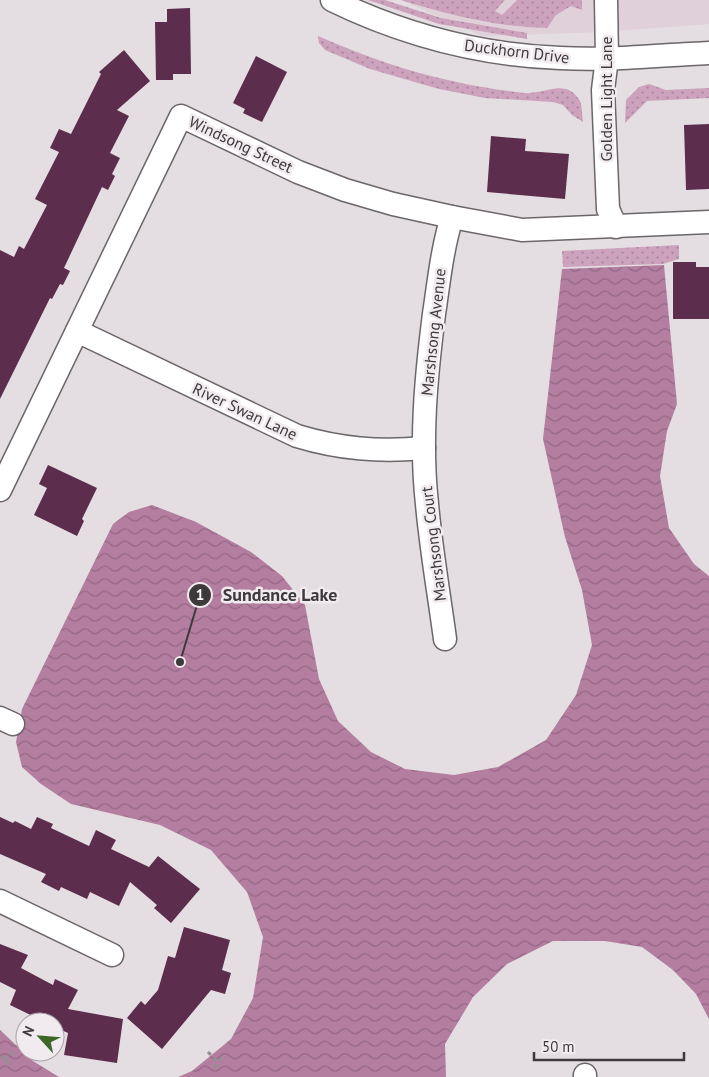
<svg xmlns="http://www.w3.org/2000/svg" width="709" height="1077" viewBox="0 0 709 1077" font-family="'PT Sans',sans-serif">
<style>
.built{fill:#dfd0d9}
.grass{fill:url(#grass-dots)}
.water{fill:url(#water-waves)}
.building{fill:#5c2d4d}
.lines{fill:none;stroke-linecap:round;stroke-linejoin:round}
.minor-casing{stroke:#6c666a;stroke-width:25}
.path{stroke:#948f92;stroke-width:3;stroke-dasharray:4 4;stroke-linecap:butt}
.minor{stroke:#fff;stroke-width:22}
.labels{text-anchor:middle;stroke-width:5;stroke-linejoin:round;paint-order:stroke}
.street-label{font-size:16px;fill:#3d3a3c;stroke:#f1eaee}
.leader{fill:none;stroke:#3d3a3c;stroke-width:2}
.callout-dot{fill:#3d3a3c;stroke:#f1eaee;stroke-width:2}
.mark-label{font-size:15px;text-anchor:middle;font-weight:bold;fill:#fff}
.callout-label{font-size:18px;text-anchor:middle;font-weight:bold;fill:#3d3a3c;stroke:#f1eaee;stroke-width:5;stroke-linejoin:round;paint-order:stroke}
</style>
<defs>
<pattern id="grass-dots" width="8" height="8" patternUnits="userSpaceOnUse" patternTransform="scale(1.25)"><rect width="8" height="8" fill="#cda2bd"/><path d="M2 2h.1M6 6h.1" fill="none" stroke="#a8859b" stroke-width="1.8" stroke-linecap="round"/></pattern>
<pattern id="water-waves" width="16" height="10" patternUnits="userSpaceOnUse" patternTransform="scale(1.25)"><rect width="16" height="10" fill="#b47ea0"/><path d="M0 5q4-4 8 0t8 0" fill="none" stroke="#946884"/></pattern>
</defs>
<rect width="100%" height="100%" fill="#e4dde1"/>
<polygon class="built" points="401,0 709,0 709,24 602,32 483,36"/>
<g class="grass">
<polygon points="368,0 385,0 441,18 527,33 527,39 439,24"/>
<path d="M401 0H505L495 11 502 15 517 0H582V10L571 6 556 15 547 28C497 27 449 15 401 0Z"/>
<path d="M318 36C388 67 448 84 524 93 546 95 567 76 581 103L583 122 572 115 563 105 553 102 485 98 439 89 370 69 325 50 319 43Z"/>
<polygon points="649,84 666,90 709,88 709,98 647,101 625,123 626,100 639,87"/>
<polygon points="679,245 679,259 663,264 563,267 562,251"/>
</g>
<g class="water">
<polygon points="664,265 677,404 667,431 660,476 669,528 694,564 709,576 709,1019 696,994 673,970 642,947 605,941 553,941 507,964 473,997 445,1044 446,1077 178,1077 192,1071 231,1039 253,998 263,937 247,892 211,850 160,825 71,804 41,784 22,767 16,742 22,709 113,524 129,512 152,505 196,522 251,552 282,576 305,605 319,679 338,721 371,752 405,769 454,775 498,767 546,740 576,695 592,645 582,590 565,537 543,439 562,269"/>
<polygon points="0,1030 33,1061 59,1077 0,1077"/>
</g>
<g class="building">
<polygon points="190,8 191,74 173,74 173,80 156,80 155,22 167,22 167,9"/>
<polygon points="124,50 150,81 117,110 129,116 110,153 120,158 112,174 115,176 108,190 102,187 64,268 70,271 63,285 60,284 52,299 50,298 0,399 0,250 14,257 19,246 24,249 47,205 35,199 59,152 50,148 59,129 71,134 101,74 99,72"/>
<polygon points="256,56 287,72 262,122 243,113 245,109 233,103"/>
<polygon points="709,124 709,189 686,190 684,125"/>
<polygon points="491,136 526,139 525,151 569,154 565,199 487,192"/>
<polygon points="673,262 696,262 696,267 709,267 709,319 673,319"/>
<polygon points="48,465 97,488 82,519 84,521 77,536 34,515 47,488 39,484"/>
<polygon points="0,817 13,823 15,821 31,829 37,817 53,824 51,828 89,846 96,830 116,840 111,849 149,867 158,856 200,889 171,923 154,908 157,905 130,882 119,906 90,892 87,899 61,887 59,891 41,882 46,874 0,854"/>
<polygon points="184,927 230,940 222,970 231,973 225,994 211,990 162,1049 127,1018 141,1001 145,1005 158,990 168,956 175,958"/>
<polygon points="0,944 28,955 21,968 53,985 55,979 78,990 68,1009 123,1019 117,1063 64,1055 68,1033 55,1027 55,1022 45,1022 10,1005 16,990 0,982"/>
</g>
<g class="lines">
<defs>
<g id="minor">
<path d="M332 0C404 35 481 55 560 58 610 61 660 55 709 53"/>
<polyline points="606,0 607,58 603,90 608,209 616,227"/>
<path d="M77 331 297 436C340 449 379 452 424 448"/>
<polyline points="0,490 181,116 298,172 345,190 393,204 452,217 522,230 709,222"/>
<path d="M445 639C439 594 431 549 427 504 420 441 426 377 434 314 439 281 442 249 452 217"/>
<polyline points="0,718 13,724"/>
<polyline points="0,901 112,955"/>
<polyline points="585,1075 585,1077"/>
</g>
</defs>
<use href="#minor" class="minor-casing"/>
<g class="path">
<polyline points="208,1052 218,1062"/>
<polyline points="1,1056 11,1066"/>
<polyline points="5,1061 15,1050"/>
<polyline points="214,1067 223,1056"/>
</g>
<use href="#minor" class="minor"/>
</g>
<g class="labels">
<g class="street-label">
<text transform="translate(517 51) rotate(7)" y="6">Duckhorn Drive</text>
<text transform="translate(606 99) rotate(-90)" y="6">Golden Light Lane</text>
<text transform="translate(241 144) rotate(25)" y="6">Windsong Street</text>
<text transform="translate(433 332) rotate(-84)" y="6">Marshsong Avenue</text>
<text transform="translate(245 411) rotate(25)" y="6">River Swan Lane</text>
<text transform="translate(433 544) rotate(-97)" y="6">Marshsong Court</text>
</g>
</g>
<path class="leader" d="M180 662L200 595"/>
<g class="callout-dot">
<circle cx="180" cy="662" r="5"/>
<circle cx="200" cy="595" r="12"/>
</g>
<g class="mark-label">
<text x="200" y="600">1</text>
</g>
<g class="callout-label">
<text x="280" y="601">Sundance Lake</text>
</g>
<g transform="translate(40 1037) rotate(296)"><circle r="24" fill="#f1eaee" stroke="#a9a4a7"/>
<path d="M0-4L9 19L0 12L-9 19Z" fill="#3c6826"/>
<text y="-8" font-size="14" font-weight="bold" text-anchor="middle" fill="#3d3a3c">N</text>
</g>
<path d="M534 1052v8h150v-8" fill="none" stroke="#3d3a3c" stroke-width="2.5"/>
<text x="542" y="1052" font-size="15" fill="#3d3a3c" stroke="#f1eaee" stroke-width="4" paint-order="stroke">50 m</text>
</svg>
